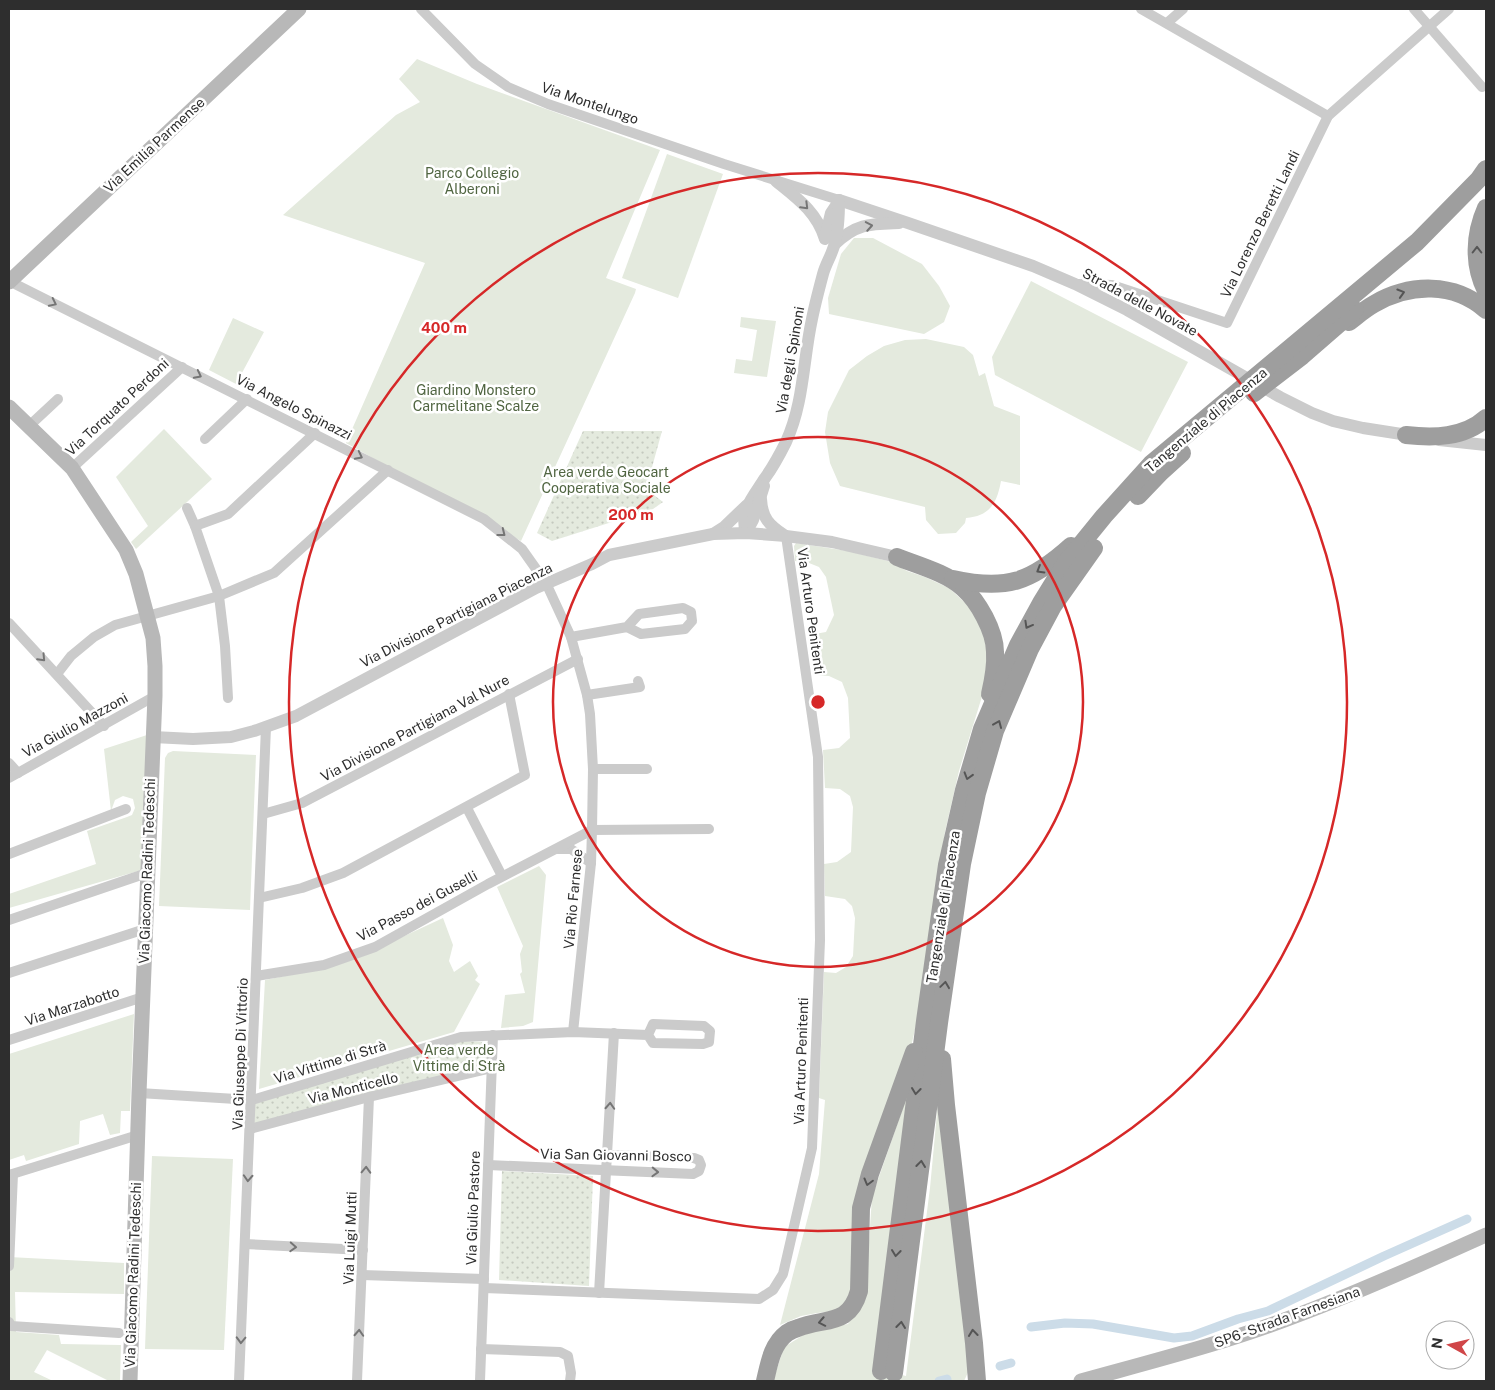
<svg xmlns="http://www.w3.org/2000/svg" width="1495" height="1390" viewBox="0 0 1495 1390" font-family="'Public Sans',sans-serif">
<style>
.green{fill:#e4eade}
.park{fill:url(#park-dots)}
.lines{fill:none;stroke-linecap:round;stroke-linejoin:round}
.canal{stroke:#ccdce8;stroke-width:9}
.minor{stroke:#cbcbcb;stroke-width:10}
.tertiary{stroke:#cbcbcb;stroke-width:12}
.secondary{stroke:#b8b8b8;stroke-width:15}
.trunk{stroke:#9e9e9e;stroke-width:18}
.oneway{stroke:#757575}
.oneway2{stroke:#555}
.ring{fill:none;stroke:#d62828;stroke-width:2.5}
.labels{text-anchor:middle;stroke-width:5;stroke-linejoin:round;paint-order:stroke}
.street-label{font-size:14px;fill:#2e2e2e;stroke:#fff}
.park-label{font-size:14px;fill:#506541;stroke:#fff}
.centre{fill:#d62828;stroke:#fff;stroke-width:2.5}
.ring-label{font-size:15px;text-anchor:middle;font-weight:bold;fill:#d62828;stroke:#fff;stroke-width:5;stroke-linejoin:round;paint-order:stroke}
</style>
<defs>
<pattern id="park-dots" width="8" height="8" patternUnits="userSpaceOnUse" patternTransform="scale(1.25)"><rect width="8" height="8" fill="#e4eade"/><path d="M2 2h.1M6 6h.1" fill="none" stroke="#c4c9bf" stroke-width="1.8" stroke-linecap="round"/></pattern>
</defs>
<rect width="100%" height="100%" fill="#fff"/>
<g class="green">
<polygon points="417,59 477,84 660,150 606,278 636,289 635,293 521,541 346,443 425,263 283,215 396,115 420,102 399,79"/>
<polygon points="667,154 723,174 678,298 622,278"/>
<polygon points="854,238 873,238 922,264 939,286 950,306 944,322 924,334 829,314 828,298 841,254"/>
<polygon points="1031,281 1188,362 1141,452 995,375 992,357"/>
<polygon points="741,317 776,321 767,377 734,373 736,359 752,361 757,330 740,327"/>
<polygon points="233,318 264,332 236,384 209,370"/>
<path d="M926 339 964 347 973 355 979 376 985 373 994 406 1020 416V485L1001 481C997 503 990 516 966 518L965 523 956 533 938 534 926 520 925 507 840 486 830 463 825 432 828 412 849 370 867 356 884 346 905 340Z"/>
<polygon points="164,429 212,479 136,549 131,542 148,526 116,477"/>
<polygon points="796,543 848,551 888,561 907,571 925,577 949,588 974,611 984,632 988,659 984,690 959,771 945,832 917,1021 904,1077 879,1124 854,1306 834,1311 817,1313 801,1316 780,1325 819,1174 825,1100 819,1098 824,972 836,973 846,967 853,956 855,918 852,906 845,899 825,896 824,864 837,862 851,852 853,807 850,796 840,789 825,788 823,750 839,748 850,738 848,698 842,682 829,676 815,675 809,635 826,632 834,615 826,577 819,567 809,563 795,561 794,546"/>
<polygon points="147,735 142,870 9,908 9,894 96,864 87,831 127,817 132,815 135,808 133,799 123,796 115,800 111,811 104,749"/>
<polygon points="173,751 256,755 250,910 159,906 165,758 168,753"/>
<polygon points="539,866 546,875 533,1022 523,1026 501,1028 505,995 525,993 520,974 522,972 520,954 523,946 497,887"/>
<polygon points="443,918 453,945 449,961 454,972 470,961 478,976 475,980 480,984 454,1032 259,1089 265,980 324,968 374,950"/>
<polygon points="134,1014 130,1111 121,1111 120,1133 110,1135 103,1114 80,1121 79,1144 26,1161 24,1155 9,1160 9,1054"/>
<polygon points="914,1076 877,1369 906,1376 930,1188 940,1081 971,1366 964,1381 773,1381 784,1347 810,1331 848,1324 865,1301 872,1197"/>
<polygon points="152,1156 233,1159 224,1350 145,1349"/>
<polygon points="9,1257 124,1263 124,1294 15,1292 16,1332 59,1335 61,1344 121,1345 120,1381 109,1381 47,1350 34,1372 53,1381 9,1381"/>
</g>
<g class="park">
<polygon points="583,431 662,431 646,489 663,502 653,509 552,541 537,533"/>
<polygon points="462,1041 489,1042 489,1066 254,1124 255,1103"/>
<polygon points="502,1171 593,1176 589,1286 499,1280"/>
</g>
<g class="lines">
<g class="canal">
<polyline points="1031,1327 1065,1323 1093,1324 1174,1338 1192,1336 1238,1319 1268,1311 1384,1256 1467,1219"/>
<polyline points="1000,1366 1011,1363"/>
<polyline points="939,1381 947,1379"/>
</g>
<g class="minor">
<polyline points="421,9 475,64 508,87 548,104 724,164 839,200"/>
<polyline points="1141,9 1328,116"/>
<polyline points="1414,9 1482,87"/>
<polyline points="1167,23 1183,9"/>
<polyline points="9,281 484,519 522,549 546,583 571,637 587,695 590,714 593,769 592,830 591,863 573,1032"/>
<polyline points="1078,284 1112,285 1227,323 1328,116 1449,9"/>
<polyline points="29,426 58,399"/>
<polyline points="205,439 247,399"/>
<polyline points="72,468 182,367"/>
<polyline points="187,508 195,526 219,596 225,646 228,698"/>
<polyline points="195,526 228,514 315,433"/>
<polyline points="9,623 104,726"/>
<polyline points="571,637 627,627 641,634 685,629 692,621 691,612 683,608 639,614 627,627"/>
<polyline points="57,674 71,656 94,637 115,625 219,596 274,573 388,470"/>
<polyline points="587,695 640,687 638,681"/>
<polyline points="9,763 18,773"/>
<polyline points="593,769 647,769"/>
<polyline points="9,778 155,696"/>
<polyline points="467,808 502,876"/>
<polyline points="263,814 302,803 578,659"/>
<polyline points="557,849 571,849 591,863"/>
<polyline points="9,854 126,809"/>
<polyline points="259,898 302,888 343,873 525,775 509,694"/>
<polyline points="9,920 147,873"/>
<polyline points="9,973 145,929"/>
<polyline points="256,976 324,965 375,947 488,884 592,830 709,829"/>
<polyline points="9,1040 143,997"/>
<polyline points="139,1093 252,1100 461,1037 573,1032 648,1035 653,1043 703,1044 709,1042 710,1031 704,1026 653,1024 648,1035"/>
<polyline points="250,1129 369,1097 492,1068"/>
<polyline points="488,1165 693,1174 699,1171 701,1165 699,1160 694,1158 607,1155"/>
<polyline points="9,1175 138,1135"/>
<polyline points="245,1244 363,1250"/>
<polyline points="9,1266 13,1174"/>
<polyline points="362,1275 484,1279"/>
<polyline points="484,1288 759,1299 773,1290 783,1274 812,1148 820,940 818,757 786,536"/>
<polyline points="599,1293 614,1033"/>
<polyline points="9,1322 11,1326 119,1333"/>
<polyline points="481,1349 560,1352 568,1356 571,1373 570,1381"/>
<polyline points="239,1381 266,727"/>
<polyline points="357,1381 369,1097"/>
<polyline points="480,1381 493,1035"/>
</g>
<g class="tertiary">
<path d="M776 181C797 198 817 212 825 239"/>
<polyline points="839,200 908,223 1033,266 1075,284 1127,310 1280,397 1312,413 1333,421 1363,428 1414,436"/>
<polyline points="825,238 831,213 839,201"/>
<path d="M835 244C857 223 871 224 899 223"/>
<polyline points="1439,440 1486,445"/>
<path d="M761 499C762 518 769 525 784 535"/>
<path d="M746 533C739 510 754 496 765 478 773 467 780 454 786 442 804 403 803 360 812 319 815 304 819 289 823 274 826 263 833 253 835 242 839 228 839 214 839 200"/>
<polyline points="746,533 753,520 764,486"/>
<polyline points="713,534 724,527 747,505"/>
<polyline points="153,737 193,739 231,737 254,731 296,716 536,588 592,564 609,555 713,534 746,533 786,536 832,542 897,557"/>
</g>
<g class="secondary">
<polyline points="9,282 299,9"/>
<polyline points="9,407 72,468 126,550 136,574 153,638 155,666 155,696 139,1093 130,1381"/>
<path d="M1081 1381C1153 1361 1225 1343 1295 1316 1360 1292 1423 1263 1486 1235"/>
</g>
<g class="trunk">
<path d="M1486 208C1474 235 1473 265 1486 291"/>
<path d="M1349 322C1357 316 1365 309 1374 304 1410 283 1454 282 1486 310"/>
<polyline points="1254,393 1302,356 1355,310"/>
<path d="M1406 435C1433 438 1464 438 1486 418"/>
<polyline points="1138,496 1161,472 1182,453"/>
<path d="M897 557C917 565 947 573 963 588 978 601 995 631 995 652 996 666 993 681 990 694"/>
<path d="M953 579C1006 591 1031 582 1071 546"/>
<polyline points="942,1059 946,1105 974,1343 977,1381"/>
<polyline points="881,1371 925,1021 947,865 964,790 982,729 1018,645 1041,603 1065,564 1104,516 1151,464 1417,242 1479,179 1486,169"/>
<polyline points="894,1373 939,1023 962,864 977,793 995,731 1030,649 1053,606 1094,548"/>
<path d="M765 1381C769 1364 772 1344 787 1333 790 1331 794 1329 798 1328 825 1317 849 1327 859 1291L861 1208 870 1174 914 1052"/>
</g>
</g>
<defs><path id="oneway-chevron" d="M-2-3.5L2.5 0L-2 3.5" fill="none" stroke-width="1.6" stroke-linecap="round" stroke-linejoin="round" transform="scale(1.25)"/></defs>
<g class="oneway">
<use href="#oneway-chevron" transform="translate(805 206) rotate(45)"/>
<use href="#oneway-chevron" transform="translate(869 226) rotate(-10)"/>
<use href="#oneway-chevron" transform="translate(53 303) rotate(26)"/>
<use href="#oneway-chevron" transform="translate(198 375) rotate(27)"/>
<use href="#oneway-chevron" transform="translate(359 456) rotate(27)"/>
<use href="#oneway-chevron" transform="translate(502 533) rotate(38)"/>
<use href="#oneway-chevron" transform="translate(42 658) rotate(47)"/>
<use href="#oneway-chevron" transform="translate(610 1106) rotate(-87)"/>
<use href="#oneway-chevron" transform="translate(366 1170) rotate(-88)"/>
<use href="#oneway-chevron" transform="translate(655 1172) rotate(2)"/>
<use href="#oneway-chevron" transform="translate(248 1178) rotate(93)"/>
<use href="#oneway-chevron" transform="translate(293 1247) rotate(3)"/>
<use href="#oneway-chevron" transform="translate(359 1333) rotate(-87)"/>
<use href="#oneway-chevron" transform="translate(241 1340) rotate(92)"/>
</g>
<g class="oneway2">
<use href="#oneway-chevron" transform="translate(1477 250) rotate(-90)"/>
<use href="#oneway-chevron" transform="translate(1401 293) rotate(-17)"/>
<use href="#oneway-chevron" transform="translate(1040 570) rotate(149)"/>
<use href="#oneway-chevron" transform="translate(1028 625) rotate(119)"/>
<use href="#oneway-chevron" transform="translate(998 724) rotate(-67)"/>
<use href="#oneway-chevron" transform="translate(968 776) rotate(107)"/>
<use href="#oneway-chevron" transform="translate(945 985) rotate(-82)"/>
<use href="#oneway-chevron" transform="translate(916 1091) rotate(97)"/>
<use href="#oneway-chevron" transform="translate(921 1164) rotate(-83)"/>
<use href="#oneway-chevron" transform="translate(868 1182) rotate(105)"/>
<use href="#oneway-chevron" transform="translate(896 1253) rotate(97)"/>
<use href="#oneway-chevron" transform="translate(822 1322) rotate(169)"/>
<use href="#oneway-chevron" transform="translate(901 1325) rotate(-83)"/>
<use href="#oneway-chevron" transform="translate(973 1333) rotate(-96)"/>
</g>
<g class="ring">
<circle cx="818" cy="702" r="265"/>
<circle cx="818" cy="702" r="529"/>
</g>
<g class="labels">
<g class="street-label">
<text transform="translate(590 103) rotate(19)" y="5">Via Montelungo</text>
<text transform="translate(154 145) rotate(-43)" y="5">Via Emilia Parmense</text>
<text transform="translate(1260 224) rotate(-64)" y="5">Via Lorenzo Beretti Landi</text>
<text transform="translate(1140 302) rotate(28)" y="5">Strada delle Novate</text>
<text transform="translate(790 360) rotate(-80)" y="5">Via degli Spinoni</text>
<text transform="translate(117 407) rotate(-43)" y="5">Via Torquato Perdoni</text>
<text transform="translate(294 407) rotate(27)" y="5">Via Angelo Spinazzi</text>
<text transform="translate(1206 420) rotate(-40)" y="5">Tangenziale di Piacenza</text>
<text transform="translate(811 611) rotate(82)" y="5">Via Arturo Penitenti</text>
<text transform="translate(456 615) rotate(-27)" y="5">Via Divisione Partigiana Piacenza</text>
<text transform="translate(75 725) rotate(-29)" y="5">Via Giulio Mazzoni</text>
<text transform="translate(415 728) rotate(-28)" y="5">Via Divisione Partigiana Val Nure</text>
<text transform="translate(147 871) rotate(-88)" y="5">Via Giacomo Radini Tedeschi</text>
<text transform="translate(573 899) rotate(-85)" y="5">Via Rio Farnese</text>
<text transform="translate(417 906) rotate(-28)" y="5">Via Passo dei Guselli</text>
<text transform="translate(943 907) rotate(-81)" y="5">Tangenziale di Piacenza</text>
<text transform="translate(72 1006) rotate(-18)" y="5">Via Marzabotto</text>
<text transform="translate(240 1054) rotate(-88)" y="5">Via Giuseppe Di Vittorio</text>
<text transform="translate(801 1061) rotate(-88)" y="5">Via Arturo Penitenti</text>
<text transform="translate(330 1062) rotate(-17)" y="5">Via Vittime di Strà</text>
<text transform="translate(353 1088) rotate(-14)" y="5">Via Monticello</text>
<text transform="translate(616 1155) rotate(1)" y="5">Via San Giovanni Bosco</text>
<text transform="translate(473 1208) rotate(-88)" y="5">Via Giulio Pastore</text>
<text transform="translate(350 1238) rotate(-88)" y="5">Via Luigi Mutti</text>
<text transform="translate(133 1275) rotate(-88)" y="5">Via Giacomo Radini Tedeschi</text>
<text transform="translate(1287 1317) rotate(-20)" y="5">SP6 - Strada Farnesiana</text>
</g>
<g class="park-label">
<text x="472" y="178">Parco Collegio<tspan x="472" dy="16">Alberoni</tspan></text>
<text x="476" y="395">Giardino Monstero<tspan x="476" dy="16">Carmelitane Scalze</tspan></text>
<text x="606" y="477">Area verde Geocart<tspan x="606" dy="16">Cooperativa Sociale</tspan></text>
<text x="459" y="1055">Area verde<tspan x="459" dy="16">Vittime di Strà</tspan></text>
</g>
</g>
<circle cx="818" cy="702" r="8" class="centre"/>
<g class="ring-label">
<text x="444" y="333">400 m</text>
<text x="631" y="520">200 m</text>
</g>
<rect width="1495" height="1390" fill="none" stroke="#2e2e2e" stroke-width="20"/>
<g transform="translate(1450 1345) rotate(278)"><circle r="24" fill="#ffffff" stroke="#ababab"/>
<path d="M0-4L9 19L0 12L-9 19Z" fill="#d04648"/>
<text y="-8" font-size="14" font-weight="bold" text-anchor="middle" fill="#2e2e2e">N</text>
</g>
</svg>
